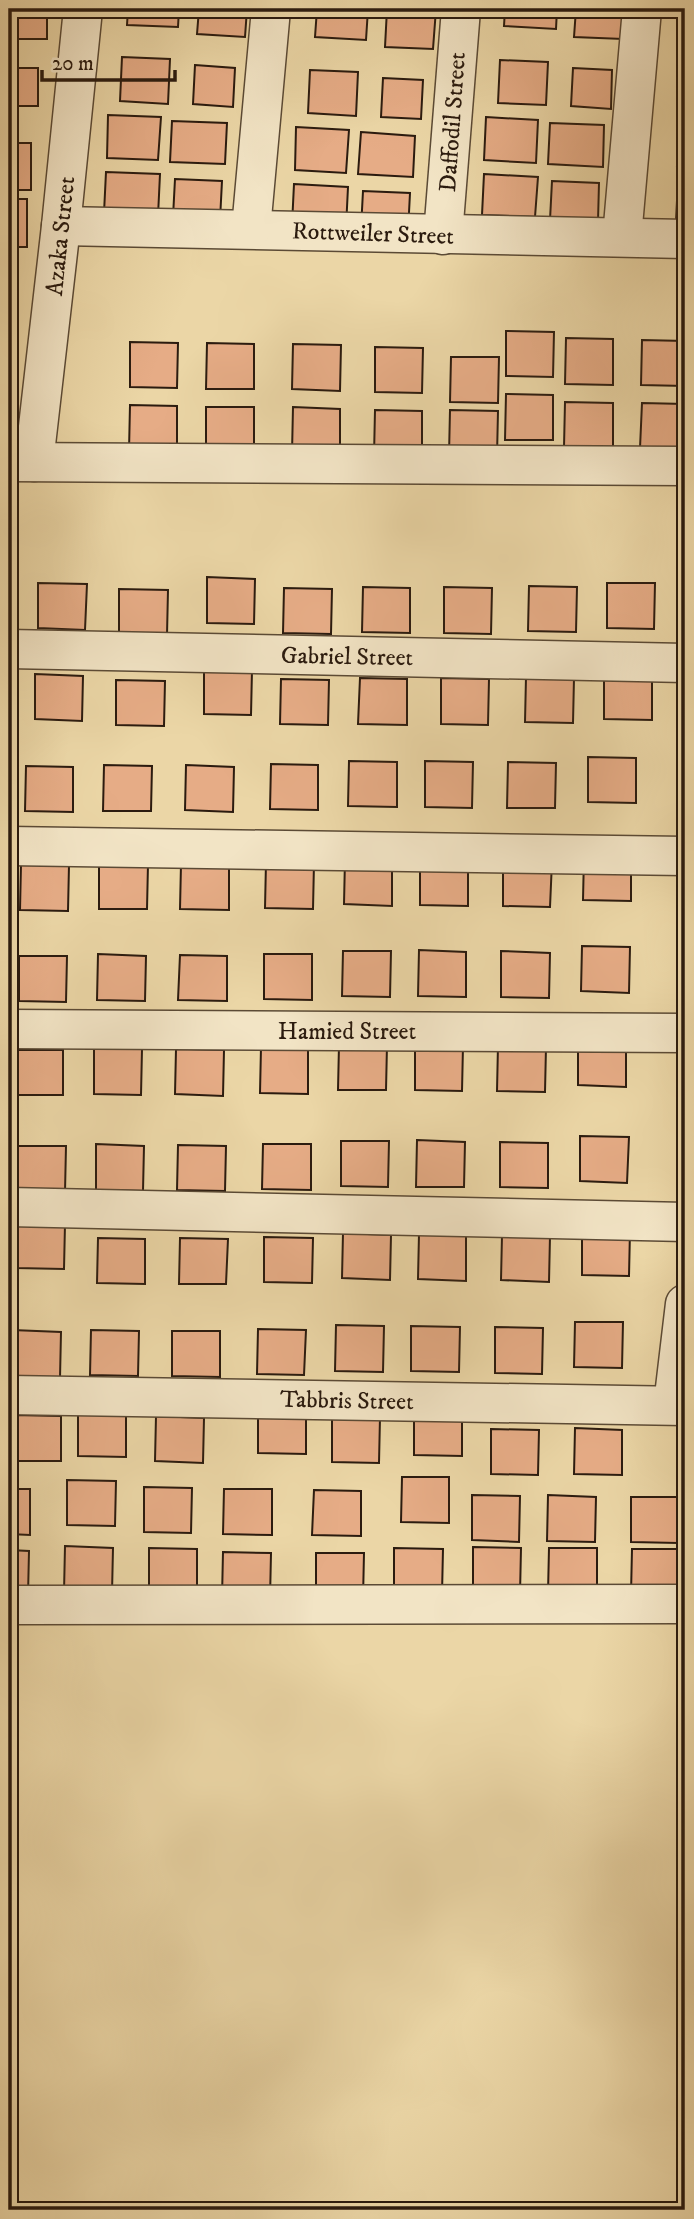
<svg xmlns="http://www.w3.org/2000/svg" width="694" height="2219" viewBox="0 0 694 2219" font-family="'IM FELL DW Pica',serif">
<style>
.building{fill:#e6ac86;stroke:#2b1b0f;stroke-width:2}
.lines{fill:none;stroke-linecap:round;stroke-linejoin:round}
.minor-casing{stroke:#5b4a35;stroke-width:41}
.minor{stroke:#f2e4c5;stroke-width:38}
.labels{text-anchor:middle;stroke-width:6;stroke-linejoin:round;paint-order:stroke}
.street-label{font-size:24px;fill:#2b1b0f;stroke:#f2e4c5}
</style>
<rect width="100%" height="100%" fill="#ebd6a6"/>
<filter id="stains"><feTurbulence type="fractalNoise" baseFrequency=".00286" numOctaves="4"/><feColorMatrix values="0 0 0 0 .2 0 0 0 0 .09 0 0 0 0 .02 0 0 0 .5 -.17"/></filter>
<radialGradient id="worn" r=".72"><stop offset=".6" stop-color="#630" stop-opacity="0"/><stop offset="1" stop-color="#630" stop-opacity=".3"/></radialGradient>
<g class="building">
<rect x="9" y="9" width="38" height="30"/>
<polygon points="128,9 179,9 178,27 127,25"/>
<polygon points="199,9 247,9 245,37 197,34"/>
<polygon points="317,9 368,9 366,40 315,37"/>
<polygon points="387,9 436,9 433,49 385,47"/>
<polygon points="505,9 557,9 556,29 504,26"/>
<polygon points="576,9 624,9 623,39 574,37"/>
<polygon points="122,57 170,59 168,104 120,101"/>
<polygon points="500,60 548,62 546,105 498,103"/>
<polygon points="195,65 235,68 233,107 193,104"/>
<rect x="9" y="68" width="29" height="38"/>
<polygon points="573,68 612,70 611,109 571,106"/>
<polygon points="310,70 358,72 356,116 308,113"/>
<polygon points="383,78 423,80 421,119 381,117"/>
<polygon points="108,115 161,117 158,160 107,158"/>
<polygon points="486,117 538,120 536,163 484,160"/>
<polygon points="172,121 227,123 225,164 170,162"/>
<polygon points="550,123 604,125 603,167 548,164"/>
<polygon points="679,123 685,124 685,166 677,166"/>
<polygon points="296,127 349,130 346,173 295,170"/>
<polygon points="361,132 415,136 413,177 358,174"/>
<rect x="9" y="143" width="22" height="47"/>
<polygon points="106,172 160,174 158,216 104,213"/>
<polygon points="484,174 538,177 535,217 482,215"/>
<polygon points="175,179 222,181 220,220 173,217"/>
<polygon points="678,180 685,180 685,222 676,221"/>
<polygon points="552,181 599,183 598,222 550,220"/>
<polygon points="294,184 348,187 346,228 292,225"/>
<polygon points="363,191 410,193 408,232 361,229"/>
<rect x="9" y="199" width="18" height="48"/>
<polygon points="506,331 554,332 553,377 506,376"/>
<polygon points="566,338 613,339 613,385 565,384"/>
<polygon points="642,340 685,341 685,386 641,385"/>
<polygon points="130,342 178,343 177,388 130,387"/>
<polygon points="207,343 254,344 254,389 206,389"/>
<polygon points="293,344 341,345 340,391 292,389"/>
<polygon points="375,347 423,348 422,393 375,392"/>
<polygon points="451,357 499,357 498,403 450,402"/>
<polygon points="506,394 553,395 553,440 505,440"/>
<polygon points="565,402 613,403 613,448 564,447"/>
<polygon points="642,403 685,404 685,449 640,448"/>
<polygon points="130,405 177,406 177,452 129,451"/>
<polygon points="206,407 254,407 254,453 206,452"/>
<polygon points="293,407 340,409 340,454 292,453"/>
<polygon points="375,410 422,411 422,457 374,456"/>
<polygon points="450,410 498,411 497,456 449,455"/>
<rect x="9" y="574" width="1" height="46"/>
<polygon points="207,577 255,579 254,624 207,623"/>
<polygon points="38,583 87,584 85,630 38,628"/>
<polygon points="607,583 655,583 654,629 607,628"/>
<polygon points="684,583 685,583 685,629 682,629"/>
<polygon points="529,586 577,587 576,632 528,631"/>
<polygon points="363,587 410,588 410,633 362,632"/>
<polygon points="444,587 492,588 491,634 444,633"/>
<polygon points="284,588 332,589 331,634 283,633"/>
<polygon points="119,589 168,590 167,635 119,634"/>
<polygon points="204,669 252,670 251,715 204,714"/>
<polygon points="35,674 83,676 82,721 35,719"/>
<polygon points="604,674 652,675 652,720 604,719"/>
<polygon points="680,675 685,675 685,720 679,720"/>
<polygon points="526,677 574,678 573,723 525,722"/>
<polygon points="360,678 407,679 407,725 358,724"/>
<polygon points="441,678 489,679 488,725 441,724"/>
<polygon points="281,679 329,680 328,725 280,724"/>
<polygon points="116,680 165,681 164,726 116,725"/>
<polygon points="588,757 636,758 636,803 588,802"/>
<polygon points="349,761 397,762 397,807 348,806"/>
<polygon points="425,761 473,762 472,808 425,807"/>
<polygon points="508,762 556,763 555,808 507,808"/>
<polygon points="271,764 318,765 318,810 270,809"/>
<polygon points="104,765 152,766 151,811 103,811"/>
<polygon points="186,765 234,767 233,812 185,810"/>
<polygon points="26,766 73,767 73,812 25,811"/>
<polygon points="584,855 631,855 631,901 583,900"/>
<polygon points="345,859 392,860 392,906 344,904"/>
<polygon points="420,859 468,860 468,906 420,905"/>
<polygon points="503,860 552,861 550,907 503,906"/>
<polygon points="266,862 314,863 313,909 265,908"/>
<polygon points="99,863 148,864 147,909 99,909"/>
<polygon points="21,864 69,865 68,911 20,910"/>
<polygon points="181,864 229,865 229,910 180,909"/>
<polygon points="582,946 630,947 629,993 581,991"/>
<polygon points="419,950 466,952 466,997 418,996"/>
<polygon points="343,951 391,951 390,997 342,996"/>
<polygon points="501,951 550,953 549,998 501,997"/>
<polygon points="98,954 146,956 145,1001 97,1000"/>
<polygon points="264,954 312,954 312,1000 264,999"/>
<polygon points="180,955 227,956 227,1001 178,1000"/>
<polygon points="19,956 67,956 66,1002 19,1001"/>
<polygon points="578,1040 626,1041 626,1087 578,1085"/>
<polygon points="339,1045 387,1045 386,1090 338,1090"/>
<polygon points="415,1045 463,1046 462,1091 415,1090"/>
<polygon points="498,1045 546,1047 545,1092 497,1091"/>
<polygon points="261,1047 308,1049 308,1094 260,1093"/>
<polygon points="94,1048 142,1049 141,1095 94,1094"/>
<polygon points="176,1049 224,1050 223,1096 175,1094"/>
<polygon points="16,1050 63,1050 63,1095 15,1095"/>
<polygon points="580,1136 629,1137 627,1183 580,1181"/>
<polygon points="417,1140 465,1142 464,1187 416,1187"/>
<polygon points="341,1141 389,1141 388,1187 341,1186"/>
<polygon points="500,1142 548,1143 548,1188 500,1187"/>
<polygon points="96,1144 144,1146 143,1191 96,1190"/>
<polygon points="263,1144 311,1144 311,1190 262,1189"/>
<polygon points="178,1145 226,1146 225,1191 177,1190"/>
<polygon points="18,1146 66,1146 65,1192 17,1191"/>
<polygon points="17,1223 65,1224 64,1269 16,1268"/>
<polygon points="582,1229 630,1230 629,1276 582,1275"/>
<polygon points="343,1233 391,1235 390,1280 342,1278"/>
<polygon points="419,1234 466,1235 466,1281 418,1279"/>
<polygon points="502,1235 550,1236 549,1282 501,1280"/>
<polygon points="264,1237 313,1238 312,1283 264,1282"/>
<polygon points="98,1238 145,1239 145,1284 97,1283"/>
<polygon points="180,1238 228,1239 226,1284 179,1284"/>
<polygon points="575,1322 623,1322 622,1368 574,1367"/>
<polygon points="336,1325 384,1326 383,1372 335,1371"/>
<polygon points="411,1326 460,1327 459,1372 411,1371"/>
<polygon points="495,1327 543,1328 542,1374 495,1373"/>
<polygon points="258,1329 306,1330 304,1375 257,1374"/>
<polygon points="12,1330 61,1332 60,1378 12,1377"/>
<polygon points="91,1330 139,1331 138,1376 90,1375"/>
<polygon points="172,1331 220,1331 220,1377 172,1376"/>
<polygon points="258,1408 306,1408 306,1454 258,1453"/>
<polygon points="414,1410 462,1411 462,1456 414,1455"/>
<polygon points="78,1411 126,1412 126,1457 78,1456"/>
<polygon points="13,1415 61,1416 61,1461 13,1461"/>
<polygon points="156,1416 204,1418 203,1463 155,1461"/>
<polygon points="332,1416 380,1417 379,1463 332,1462"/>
<polygon points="575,1428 622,1430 622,1475 574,1474"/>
<polygon points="491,1429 539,1430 538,1475 491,1474"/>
<polygon points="402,1477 449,1477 449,1523 401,1522"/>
<polygon points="67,1480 116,1481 115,1526 67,1525"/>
<polygon points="144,1487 192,1488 191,1533 144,1532"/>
<polygon points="9,1489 30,1489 30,1535 9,1534"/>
<polygon points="224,1489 272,1489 272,1535 223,1534"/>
<polygon points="314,1490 361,1491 361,1536 312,1535"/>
<polygon points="472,1495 520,1496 519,1542 472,1540"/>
<polygon points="548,1495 596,1497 595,1542 547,1541"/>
<polygon points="631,1497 679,1497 678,1543 631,1542"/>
<polygon points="65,1546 113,1548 112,1593 64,1592"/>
<polygon points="473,1547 521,1548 520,1594 473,1592"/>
<polygon points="149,1548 197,1549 197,1594 149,1593"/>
<polygon points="394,1548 443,1549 442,1594 394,1594"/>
<polygon points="549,1548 597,1548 597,1594 548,1593"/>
<polygon points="632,1549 680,1549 679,1595 631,1594"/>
<polygon points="9,1550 29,1551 28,1596 9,1596"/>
<polygon points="223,1552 271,1553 270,1599 222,1598"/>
<polygon points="316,1553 364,1553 363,1599 316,1598"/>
</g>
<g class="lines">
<defs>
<g id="minor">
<polyline points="61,226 685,239"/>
<polyline points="251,229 271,9"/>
<polyline points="443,235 461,9"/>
<polyline points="622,237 642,9"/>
<polyline points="9,462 685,466"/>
<polyline points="34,462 61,226 83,9"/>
<polyline points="9,649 685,663"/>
<polyline points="9,846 685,856"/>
<polyline points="9,1029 685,1033"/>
<polyline points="9,1207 685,1222"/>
<polyline points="9,1395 685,1406"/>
<polyline points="673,1405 685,1304"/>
<polyline points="9,1605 685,1604"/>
</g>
</defs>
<use href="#minor" class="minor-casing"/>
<use href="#minor" class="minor"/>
</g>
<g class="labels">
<g class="street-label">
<text transform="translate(452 122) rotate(-86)" y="8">Daffodil Street</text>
<text transform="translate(373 233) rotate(2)" y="8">Rottweiler Street</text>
<text transform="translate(60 236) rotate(-84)" y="8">Azaka Street</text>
<text transform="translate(347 656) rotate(1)" y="8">Gabriel Street</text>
<text x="347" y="1039">Hamied Street</text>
<text transform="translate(347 1400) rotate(1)" y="8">Tabbris Street</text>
</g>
</g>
<rect width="694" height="2219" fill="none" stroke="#ebd6a6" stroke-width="35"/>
<rect x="10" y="10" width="673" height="2198" fill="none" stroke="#2b1b0f" stroke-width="3.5"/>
<rect x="18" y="18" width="659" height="2184" fill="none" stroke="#2b1b0f" stroke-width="2"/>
<path d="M42 70v10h133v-10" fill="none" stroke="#2b1b0f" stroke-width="3.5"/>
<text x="52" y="70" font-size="21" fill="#2b1b0f" stroke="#f2e4c5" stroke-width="5" paint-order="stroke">20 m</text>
<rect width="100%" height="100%" filter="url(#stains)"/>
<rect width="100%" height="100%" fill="url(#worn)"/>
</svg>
